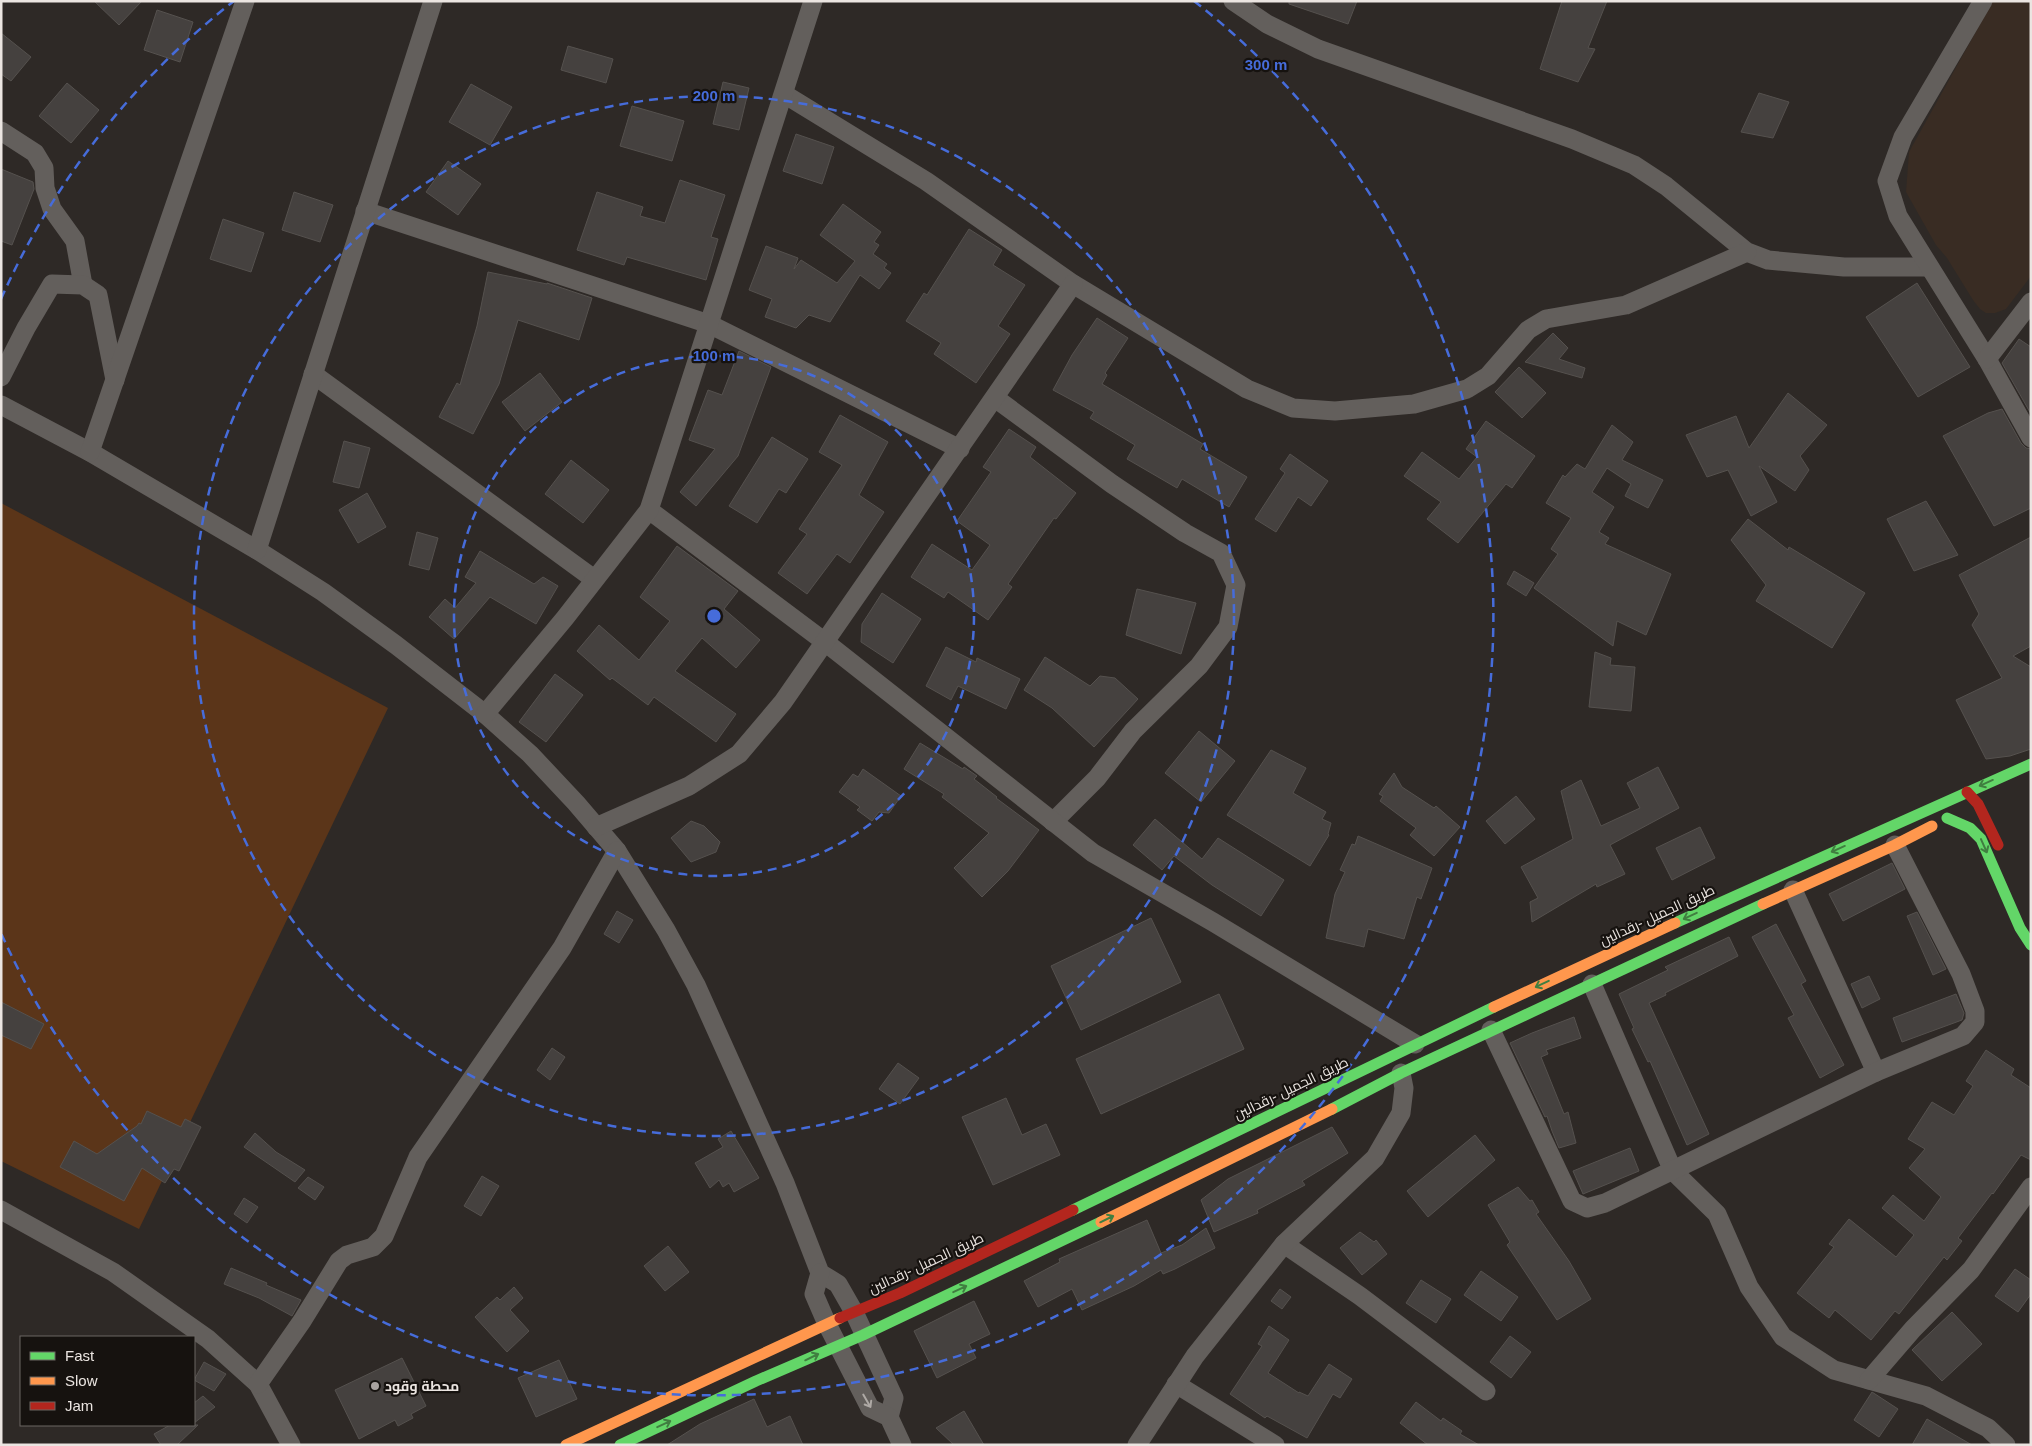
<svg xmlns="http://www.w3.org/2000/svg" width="2032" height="1446" viewBox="0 0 2032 1446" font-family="Arial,Cairo,sans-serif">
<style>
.built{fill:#392c23}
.green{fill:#5b3519}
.building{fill:#45413f;stroke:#55514e}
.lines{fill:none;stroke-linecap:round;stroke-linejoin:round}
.street{stroke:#635f5c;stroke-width:19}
.fast{stroke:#63d668;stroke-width:11}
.slow{stroke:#ff974d;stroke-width:11}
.jam{stroke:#b3261e;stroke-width:11}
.oneway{stroke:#407e40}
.oneway2{stroke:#aea9a5}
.ring{fill:none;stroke:#466cda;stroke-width:2.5;stroke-dasharray:9 6}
.poi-dot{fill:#a9a3a0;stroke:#16120f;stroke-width:2}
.labels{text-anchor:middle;stroke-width:4.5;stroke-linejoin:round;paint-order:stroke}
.street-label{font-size:14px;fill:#ebe5e1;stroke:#16120f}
.poi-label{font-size:14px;font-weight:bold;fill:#ebe5e1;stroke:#16120f;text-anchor:start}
.centre{fill:#466cda;stroke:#16120f;stroke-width:2.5}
.ring-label{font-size:15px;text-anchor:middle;font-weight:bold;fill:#466cda;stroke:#16120f;stroke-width:4.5;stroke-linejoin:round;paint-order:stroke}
</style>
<rect width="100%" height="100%" fill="#2e2926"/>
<polygon class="built" points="1993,1 2031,1 2031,276 2006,309 1995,313 1986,313 1980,309 1973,300 1947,258 1936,245 1906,192 1909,152"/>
<polygon class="green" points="1,503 388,708 139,1229 1,1161"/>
<g class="building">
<polygon points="94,1 142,1 119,25"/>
<polygon points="1289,1 1357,1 1348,24 1289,4"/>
<polygon points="1562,1 1607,1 1588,48 1595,49 1578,82 1540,69"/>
<polygon points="157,10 193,22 180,62 144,50"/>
<polygon points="1,33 31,57 11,81 1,74"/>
<polygon points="568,46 613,59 606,83 561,70"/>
<polygon points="723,82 749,88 739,130 713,124"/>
<polygon points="67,83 99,110 71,143 39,116"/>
<polygon points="471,84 512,107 490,145 449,122"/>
<polygon points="1759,93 1789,102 1773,138 1741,132"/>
<polygon points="632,106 684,121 672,161 620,146"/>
<polygon points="796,134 834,147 822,184 783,171"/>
<polygon points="448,161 481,184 458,215 426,192"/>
<polygon points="1,169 33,182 34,189 12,245 1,241"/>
<polygon points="680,180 725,195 711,237 718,239 706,280 627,257 624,265 577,250 597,192 643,207 640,216 665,223"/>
<polygon points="294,192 333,205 320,242 282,230"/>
<polygon points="843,204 881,232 874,242 879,245 873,254 887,264 884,268 891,273 879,289 860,275 830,322 809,315 796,328 765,317 772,299 749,290 766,246 798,258 794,269 801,260 837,283 855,261 820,235"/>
<polygon points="223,219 264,233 251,272 210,259"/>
<polygon points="969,229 1002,250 993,265 1025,285 998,326 1010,334 976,383 934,354 941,343 906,321 924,293 927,295"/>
<polygon points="488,272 547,284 547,283 592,298 579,340 518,320 499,384 473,434 439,417 457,383 460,385 477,326"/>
<polygon points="1917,283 1970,367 1918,397 1866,317"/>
<polygon points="1097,318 1128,338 1105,373 1107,375 1102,384 1203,444 1200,449 1247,477 1229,507 1182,479 1177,488 1127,459 1135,445 1090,418 1094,412 1053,390 1072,355"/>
<polygon points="1553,333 1568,348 1559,359 1585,368 1582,378 1525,362"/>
<polygon points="2019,339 2031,347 2031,414 2002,363"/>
<polygon points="739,351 771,367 738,456 696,506 680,492 715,449 689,440 708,390 722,395"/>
<polygon points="1519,367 1546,393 1522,418 1495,392"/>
<polygon points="540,373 562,402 525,431 502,402"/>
<polygon points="1788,393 1827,425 1800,456 1809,470 1795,491 1759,466 1777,502 1751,516 1728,470 1707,477 1686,435 1736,416 1749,448"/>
<polygon points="2002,409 2021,443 2026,448 2031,449 2031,508 1994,526 1943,436 1988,413"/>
<polygon points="840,415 888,442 859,495 884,512 850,563 837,554 807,594 778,573 807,534 799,529 842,465 819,452"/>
<polygon points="1486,421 1535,456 1512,488 1506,484 1458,543 1427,519 1441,502 1404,476 1422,452 1459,479 1477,457 1466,449"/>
<polygon points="1612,425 1633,442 1622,460 1663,480 1648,508 1625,496 1631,484 1607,468 1592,492 1614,507 1599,532 1609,538 1605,544 1671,574 1646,635 1617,621 1613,646 1534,588 1558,554 1551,549 1571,518 1546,503 1563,475 1565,477 1577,464 1585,469"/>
<polygon points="1009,429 1036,447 1030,457 1076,493 1056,519 1054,518 1008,584 1012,587 988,620 948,592 944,598 911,577 932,544 972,570 990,545 957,521 991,472 983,467"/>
<polygon points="772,437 808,459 786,493 779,489 757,523 729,506"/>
<polygon points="344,441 370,448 359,488 333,482"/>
<polygon points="1290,454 1328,481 1311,506 1298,497 1276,532 1255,519 1285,473 1280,469"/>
<polygon points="571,460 609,490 583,523 545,494"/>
<polygon points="367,493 386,527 358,543 339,510"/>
<polygon points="1926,501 1958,555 1914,571 1887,519"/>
<polygon points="1748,519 1788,550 1789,547 1865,593 1832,648 1756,601 1766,585 1731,540"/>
<polygon points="417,532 438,538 429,570 409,565"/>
<polygon points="2031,537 2031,646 2013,656 2031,667 2031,749 2010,756 1986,759 1956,700 2002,678 1972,625 1979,614 1959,575"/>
<polygon points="677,546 738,591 724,609 760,640 736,668 702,638 675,671 736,714 716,742 654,697 648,705 612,678 610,680 577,651 599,625 639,660 670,621 640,597"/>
<polygon points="480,551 534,584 543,577 558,586 536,624 490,597 454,639 429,617 445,599 455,608 476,583 465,577"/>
<polygon points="1514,571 1534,583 1526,596 1507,584"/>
<polygon points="1137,589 1196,603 1181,654 1126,635"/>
<polygon points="882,593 921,619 893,663 861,642 862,624"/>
<polygon points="946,647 976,662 977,658 1020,679 1006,709 958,686 951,700 926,686"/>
<polygon points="1595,652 1611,658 1610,665 1635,667 1631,711 1589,707"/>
<polygon points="1045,657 1090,686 1100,676 1115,678 1138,699 1094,747 1052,708 1024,690"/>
<polygon points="555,674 583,695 546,742 519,722"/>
<polygon points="1199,731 1235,761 1201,802 1165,773"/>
<polygon points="920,743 963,769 964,767 977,776 974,779 997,797 996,798 1039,830 1008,871 982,897 954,868 989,833 942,797 944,794 904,769"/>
<polygon points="1271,750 1306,768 1293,793 1326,812 1322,819 1331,823 1328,834 1329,835 1310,866 1227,815"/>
<polygon points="1658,767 1679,808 1610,845 1625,874 1597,887 1596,884 1532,922 1530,902 1538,898 1521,867 1573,839 1561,791 1581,780 1601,826 1640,808 1627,783"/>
<polygon points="863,769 901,796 889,813 879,812 872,821 857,810 860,807 839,792 853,774 858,777"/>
<polygon points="1394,773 1402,787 1434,808 1436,806 1460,827 1434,856 1410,835 1416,828 1380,801 1383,796 1379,794"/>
<polygon points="1516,796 1535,819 1505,844 1486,821"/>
<polygon points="1155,819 1202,859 1218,838 1284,880 1261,916 1212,885 1174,856 1162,870 1133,845"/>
<polygon points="691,821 704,826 720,842 716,852 691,862 671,838"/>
<polygon points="1700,827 1715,858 1672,880 1656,848"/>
<polygon points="1358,836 1432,868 1421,899 1417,897 1404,939 1368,929 1364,947 1326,938 1335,894 1345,872 1340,870 1352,844 1355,845"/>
<polygon points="1892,863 1905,889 1843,921 1829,894"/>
<polygon points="617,911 633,920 619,943 604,934"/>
<polygon points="1917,912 1946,969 1933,975 1907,916"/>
<polygon points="1151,918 1181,982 1081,1030 1051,966"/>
<polygon points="1776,924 1806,981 1801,984 1844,1065 1820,1078 1788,1018 1794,1015 1752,937"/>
<polygon points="1729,937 1738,956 1665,993 1666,995 1649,1003 1709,1134 1687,1145 1650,1061 1648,1062 1632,1029 1634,1028 1619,994 1668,970 1665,967"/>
<polygon points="1869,976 1880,999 1862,1008 1851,984"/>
<polygon points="1219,994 1244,1049 1101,1114 1076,1059"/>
<polygon points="1956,994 1964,1013 1962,1020 1902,1042 1893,1018"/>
<polygon points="1,1002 44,1024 31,1049 1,1035"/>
<polygon points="1574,1017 1581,1038 1546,1050 1548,1054 1541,1057 1564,1114 1568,1112 1576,1143 1559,1148 1552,1131 1547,1116 1545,1117 1510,1043 1532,1033"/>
<polygon points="552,1048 565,1057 550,1080 537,1070"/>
<polygon points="1986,1050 2014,1069 2011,1075 2031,1088 2031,1160 2021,1155 1993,1194 1992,1193 1958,1238 1962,1241 1947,1260 1944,1257 1899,1314 1895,1311 1871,1340 1835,1310 1829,1318 1797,1293 1834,1247 1829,1244 1849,1219 1896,1257 1914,1235 1882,1208 1893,1195 1924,1221 1941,1197 1909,1168 1925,1149 1908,1139 1932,1102 1954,1115 1973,1086 1966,1081"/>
<polygon points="898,1063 919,1078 900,1104 879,1089"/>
<polygon points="1006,1098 1022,1135 1046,1124 1060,1155 993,1185 962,1117"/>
<polygon points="147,1111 181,1127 185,1119 201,1127 179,1171 174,1169 165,1183 142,1168 124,1201 60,1167 74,1141 97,1154 137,1126 139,1123 141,1124"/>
<polygon points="1332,1127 1348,1153 1302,1181 1305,1185 1257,1210 1258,1213 1214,1232 1201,1200 1228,1179"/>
<polygon points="731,1131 759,1178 734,1192 729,1183 723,1187 719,1180 710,1188 695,1163 723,1147 718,1139"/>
<polygon points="255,1133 276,1152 305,1170 295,1182 244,1147"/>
<polygon points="1475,1135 1495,1160 1428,1217 1407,1191"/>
<polygon points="1630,1148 1639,1171 1583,1194 1573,1171"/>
<polygon points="482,1176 499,1186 481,1216 464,1206"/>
<polygon points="308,1177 324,1187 315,1200 298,1188"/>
<polygon points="1518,1187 1530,1201 1532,1200 1539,1212 1536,1214 1569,1261 1591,1299 1557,1320 1507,1245 1510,1242 1488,1205"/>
<polygon points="244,1198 258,1207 247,1223 234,1214"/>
<polygon points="1147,1220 1161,1253 1182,1245 1206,1228 1215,1248 1175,1269 1163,1274 1161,1270 1134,1286 1082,1310 1072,1289 1038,1307 1024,1281 1060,1262 1059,1259"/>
<polygon points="1360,1232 1374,1242 1376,1240 1387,1254 1362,1275 1340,1248"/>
<polygon points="668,1246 689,1272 665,1291 644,1266"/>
<polygon points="231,1268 267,1283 266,1285 301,1300 292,1316 259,1298 224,1284"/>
<polygon points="2015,1269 2031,1280 2031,1294 2018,1312 1995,1296"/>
<polygon points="1481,1271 1518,1297 1501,1321 1464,1295"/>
<polygon points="1421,1280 1451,1299 1436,1323 1406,1303"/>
<polygon points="514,1287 523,1298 510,1310 529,1331 507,1352 475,1317 497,1297 500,1300"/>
<polygon points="1280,1289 1291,1297 1282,1309 1271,1301"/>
<polygon points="974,1301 990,1334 969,1344 976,1358 937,1378 914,1331"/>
<polygon points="1952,1312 1982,1344 1942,1381 1912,1350"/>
<polygon points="1269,1326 1289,1340 1268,1373 1299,1393 1299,1392 1308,1396 1329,1364 1352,1379 1340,1398 1333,1394 1307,1438 1267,1416 1265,1418 1230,1394 1262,1346 1258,1344"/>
<polygon points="1510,1336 1531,1352 1511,1378 1490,1362"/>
<polygon points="402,1358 426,1406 411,1414 413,1418 398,1426 395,1420 359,1439 335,1390"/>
<polygon points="559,1360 577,1399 536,1417 518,1378"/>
<polygon points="204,1362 226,1374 214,1391 194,1380"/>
<polygon points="1872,1392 1898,1409 1879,1437 1854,1420"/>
<polygon points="203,1396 215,1407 194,1423 194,1403"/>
<polygon points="754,1399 767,1427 790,1416 803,1445 667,1445 700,1424"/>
<polygon points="1416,1402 1441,1421 1443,1418 1462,1431 1460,1434 1479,1445 1428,1445 1400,1423"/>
<polygon points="964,1411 984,1445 954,1445 936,1428"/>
<polygon points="1927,1419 1972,1445 1912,1445"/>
<polygon points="170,1425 198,1425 177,1445 161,1445 154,1434"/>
</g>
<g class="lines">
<g class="street">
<polyline points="1233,1 1267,24 1318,49 1572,139 1634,165 1666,186 1747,252 1768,260 1844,267 1929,267"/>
<polyline points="1983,1 1903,137 1887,181 1898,216 1987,359 2031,438"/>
<polyline points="784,94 926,181 1073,284 1247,389 1293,408 1335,411 1414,404 1467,389 1488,376 1528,330 1546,319 1626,305 1747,252"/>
<polyline points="1,131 35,153 44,168 45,188 52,209 75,241 83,285"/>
<polyline points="365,211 709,324 960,449"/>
<polyline points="1987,359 2031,302"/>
<polyline points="313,374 594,579"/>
<polyline points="1,377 26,328 52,284 83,285 98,295 115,380"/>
<polyline points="995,398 1112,484 1185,533 1221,553 1236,585 1228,627 1199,666 1133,731 1097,778 1053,822"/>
<polyline points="1,405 90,452 257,550 323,592 396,645 485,714 530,754 576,803 617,851 666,930 696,985 785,1183 820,1273 838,1284 854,1312 894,1398 889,1417"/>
<polyline points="90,452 245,1"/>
<polyline points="649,510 825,642 1093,853 1213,922 1415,1044"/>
<polyline points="257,550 433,1"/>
<polyline points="485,714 565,618 649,510 813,1"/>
<polyline points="596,827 689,786 739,754 783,702 1073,284"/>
<polyline points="1793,890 1876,1072"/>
<polyline points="1592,984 1673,1171 1717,1214 1749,1287 1783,1337 1834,1370 1926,1396 1988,1428 2006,1445"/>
<polyline points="1491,1030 1572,1201 1587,1208 1605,1203 1876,1072 1963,1036 1975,1022 1975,1011 1961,974 1895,845"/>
<polyline points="1,1210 113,1272 208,1339 258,1384 291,1445"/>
<polyline points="1284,1244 1360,1296 1486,1391"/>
<polyline points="820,1273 814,1294 827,1324 870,1408 889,1417 902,1445"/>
<polyline points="1869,1380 1913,1329 1971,1270 2031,1187"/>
<polyline points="258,1384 302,1321 339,1261 347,1255 373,1247 384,1236 418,1157 562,948 617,851"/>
<polyline points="1176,1384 1275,1445"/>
<polyline points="1137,1445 1195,1356 1284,1244 1375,1158 1401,1113 1404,1088 1401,1073"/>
</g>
<g class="fast">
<polyline points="1947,818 1970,828 1981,839 2020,928 2031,945"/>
<polyline points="1675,923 2031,764"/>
<polyline points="1332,1109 1401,1073 1763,904"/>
<polyline points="1073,1210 1494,1007"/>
<polyline points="620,1445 756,1381 863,1335 1101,1222"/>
</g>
<g class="slow">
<polyline points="1763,904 1895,845 1932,826"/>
<polyline points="1494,1007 1675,923"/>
<polyline points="1101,1222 1332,1109"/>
<polyline points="566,1445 840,1318"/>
</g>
<g class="jam">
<polyline points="1967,792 1978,804 1998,845"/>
<polyline points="840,1318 900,1293 1073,1210"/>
</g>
</g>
<defs><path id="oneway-shaft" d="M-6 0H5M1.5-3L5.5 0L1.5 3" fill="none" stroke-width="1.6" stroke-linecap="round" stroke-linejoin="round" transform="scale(1.25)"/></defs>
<g class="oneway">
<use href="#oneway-shaft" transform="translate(1986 783) rotate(156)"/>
<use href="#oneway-shaft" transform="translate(1984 846) rotate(66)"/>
<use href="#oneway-shaft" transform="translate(1838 849) rotate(156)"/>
<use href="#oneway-shaft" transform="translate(1690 916) rotate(155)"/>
<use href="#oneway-shaft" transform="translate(1542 984) rotate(155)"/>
<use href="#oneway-shaft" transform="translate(1107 1219) rotate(-26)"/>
<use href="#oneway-shaft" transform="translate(960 1289) rotate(-25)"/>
<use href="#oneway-shaft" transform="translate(812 1357) rotate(-26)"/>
<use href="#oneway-shaft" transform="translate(664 1424) rotate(-25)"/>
</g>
<use class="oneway2" href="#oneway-shaft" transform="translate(867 1401) rotate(60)"/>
<g class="ring">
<circle cx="714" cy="616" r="260"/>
<circle cx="714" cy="616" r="520"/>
<path d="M1 299A780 780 0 0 1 234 1M1194 1A780 780 0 1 1 1 933"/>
</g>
<circle class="poi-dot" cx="375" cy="1386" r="5"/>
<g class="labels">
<g class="street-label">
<text transform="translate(1657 915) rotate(-25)" y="5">طريق الجميل -رقدالين</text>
<text transform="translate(1291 1088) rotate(-26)" y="5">طريق الجميل -رقدالين</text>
<text transform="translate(926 1263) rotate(-25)" y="5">طريق الجميل -رقدالين</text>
</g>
<g class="poi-label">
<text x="385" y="1391">محطة وقود</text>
</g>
</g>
<circle cx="714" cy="616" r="8" class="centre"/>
<g class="ring-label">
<text x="1266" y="70">300 m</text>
<text x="714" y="101">200 m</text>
<text x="714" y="361">100 m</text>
</g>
<rect width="2032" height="1446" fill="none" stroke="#ebe5e1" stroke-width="5"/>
<rect x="20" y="1336" width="175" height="90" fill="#16120f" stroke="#6b6663"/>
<rect x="30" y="1352" width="25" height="8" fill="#63d668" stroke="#6b6663"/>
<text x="65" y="1361" font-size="15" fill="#ebe5e1">Fast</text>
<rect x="30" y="1377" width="25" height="8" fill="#ff974d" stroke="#6b6663"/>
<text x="65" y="1386" font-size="15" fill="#ebe5e1">Slow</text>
<rect x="30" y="1402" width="25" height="8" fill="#b3261e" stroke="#6b6663"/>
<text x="65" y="1411" font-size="15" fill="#ebe5e1">Jam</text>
</svg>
